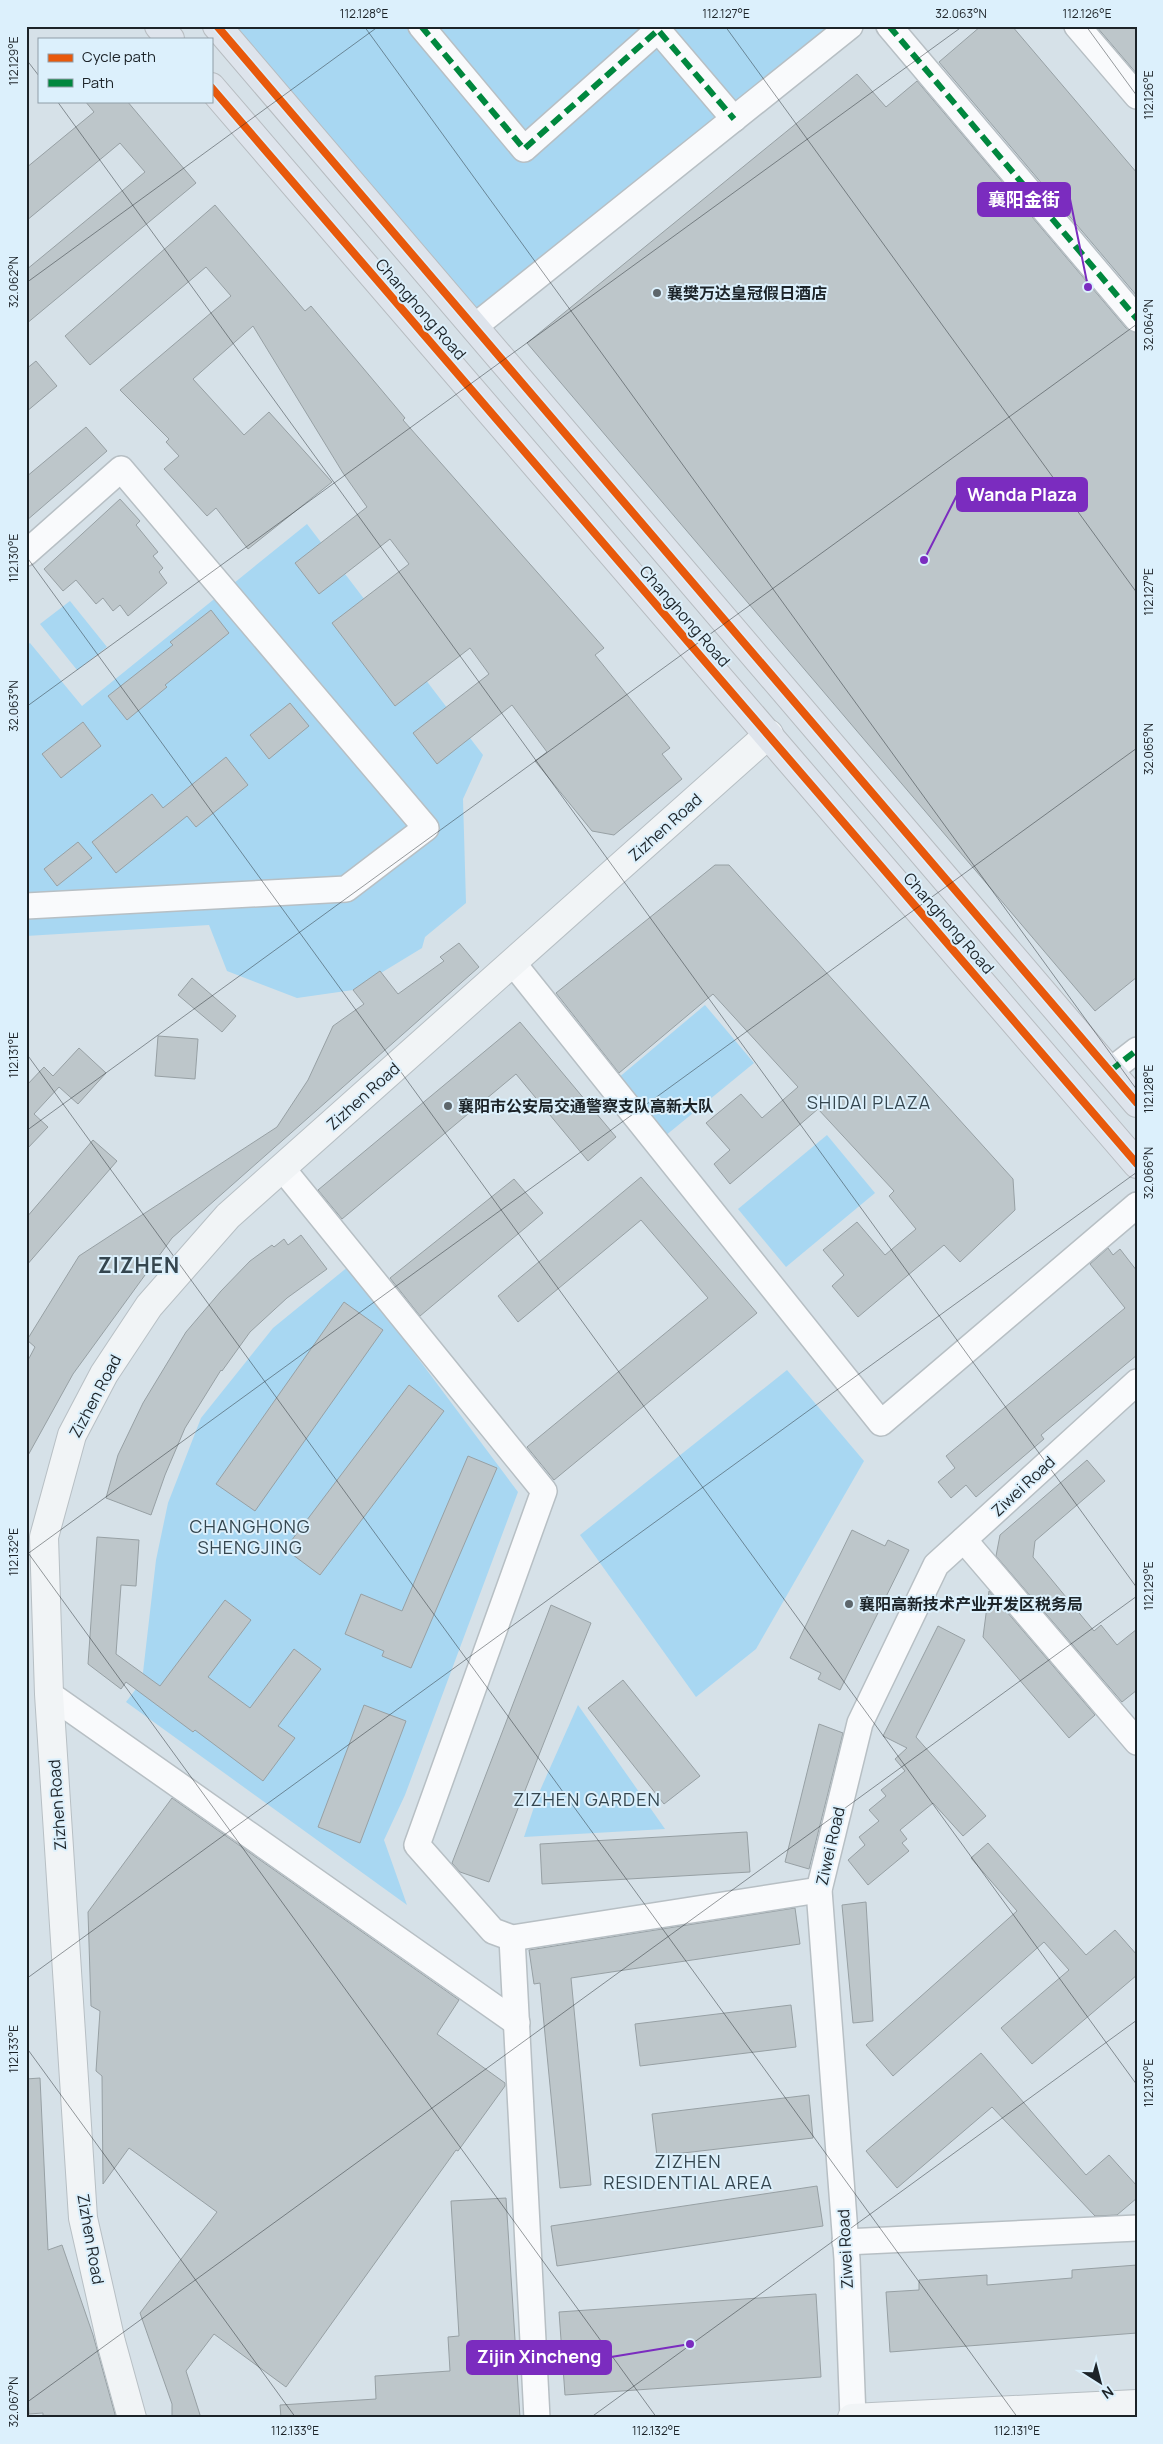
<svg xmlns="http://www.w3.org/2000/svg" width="1163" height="2444" viewBox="0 0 1163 2444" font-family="Manrope,'Noto Sans SC',sans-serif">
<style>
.green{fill:#a8d7f2}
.building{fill:#bdc6ca;stroke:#97a0a4}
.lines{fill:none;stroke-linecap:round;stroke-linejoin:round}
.street-casing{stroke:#b7bfc4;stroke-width:28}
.secondary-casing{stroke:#b7bfc4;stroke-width:30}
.highway-casing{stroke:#b7bcc0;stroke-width:30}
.street{stroke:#f9fafc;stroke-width:25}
.secondary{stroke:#f1f4f6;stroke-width:28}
.highway{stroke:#dee4ec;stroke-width:28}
.quiet{stroke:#00873e;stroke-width:6;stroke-dasharray:12 6;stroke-linecap:butt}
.cycleway-casing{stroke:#dcf0fc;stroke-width:11}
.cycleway{stroke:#e8590c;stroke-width:8}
.ticks{fill:none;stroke:#1c2328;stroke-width:1;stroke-opacity:0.45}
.poi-dot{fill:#5d666b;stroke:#dcf0fc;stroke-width:2}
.labels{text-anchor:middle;stroke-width:4;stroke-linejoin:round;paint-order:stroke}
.poi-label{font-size:16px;font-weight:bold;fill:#1c2328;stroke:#dcf0fc;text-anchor:start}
.street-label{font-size:16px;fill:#1c2328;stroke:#dcf0fc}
.neighbourhood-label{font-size:18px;letter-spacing:1px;fill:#35464f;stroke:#dcf0fc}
.district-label{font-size:21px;font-weight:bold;letter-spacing:1px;fill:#35464f;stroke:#dcf0fc}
.leader{fill:none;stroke:#7b2cbf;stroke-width:2}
.callout-dot{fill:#7b2cbf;stroke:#dcf0fc;stroke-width:2}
.callout{fill:#7b2cbf;stroke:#7b2cbf;stroke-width:2}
.callout-label{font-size:18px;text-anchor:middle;font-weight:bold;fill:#fff}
.neatline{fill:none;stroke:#1c2328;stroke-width:2}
.ticks-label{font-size:12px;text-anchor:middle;fill:#1c2328}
</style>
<rect width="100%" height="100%" fill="#d6e1e8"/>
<g class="green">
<polygon points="217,26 850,26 474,327"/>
<polygon points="307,524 483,755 463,799 466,903 425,937 422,948 353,990 297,998 227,971 209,925 26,936 26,645 30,643 82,706"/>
<polygon points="70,601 107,647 77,670 40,624"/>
<polygon points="705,1005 754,1063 665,1136 617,1079"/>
<polygon points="827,1135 875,1193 786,1267 738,1209"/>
<polygon points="349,1266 518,1492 405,1795 384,1840 407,1905 126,1702 142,1681 156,1560 168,1503 201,1418 273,1328"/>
<polygon points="787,1370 864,1461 756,1649 696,1697 580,1535"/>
<polygon points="578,1705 665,1829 524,1837 538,1795"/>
</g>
<g class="building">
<polygon points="981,26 1012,26 1137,173 1137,296 939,62"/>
<polygon points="1096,26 1137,26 1137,74"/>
<polygon points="857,74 886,107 917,81 1126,328 1137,333 1137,977 1095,1011 527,343"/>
<polygon points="85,101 127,101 196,183 26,324 26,270 145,172 120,143 26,221 26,168 94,112"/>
<polygon points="215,205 305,311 311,306 405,418 403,420 604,648 595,655 670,748 662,754 682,779 614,835 592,831 535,761 547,752 512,705 437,764 413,733 489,674 470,648 395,706 332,623 409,564 390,539 319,594 295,563 367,507 343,473 253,326 193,379 244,435 269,412 332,482 248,549 216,508 207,516 164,469 179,456 166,442 169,439 120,390 231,296 206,267 90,365 65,336"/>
<polygon points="36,361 57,386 26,412 26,369"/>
<polygon points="86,427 107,451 26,521 26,477"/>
<polygon points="120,499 140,521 136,525 158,552 153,556 163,568 159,572 167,583 128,616 120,605 113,611 103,598 96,604 76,580 63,591 44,569"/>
<polygon points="211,610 229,633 165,685 167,687 127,720 108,696 173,645 170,642"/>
<polygon points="290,703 309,726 269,759 250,735"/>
<polygon points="83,722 101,746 61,778 42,754"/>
<polygon points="226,757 248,785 196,827 187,816 116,873 92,842 152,794 163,808"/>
<polygon points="78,842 92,858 57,886 44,869"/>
<polygon points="715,865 729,865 1013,1179 1015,1210 960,1262 944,1245 858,1317 832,1286 844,1275 823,1250 857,1222 885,1255 916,1229 889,1196 894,1191 818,1109 730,1184 714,1164 730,1150 706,1123 741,1094 762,1118 798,1087 713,994 619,1073 556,993"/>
<polygon points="459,943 479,967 172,1238 73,1374 26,1459 26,1364 35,1347 27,1340 79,1256 277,1127 308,1080 333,1026 364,1004 353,990 380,971 398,994 444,961 440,957"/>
<polygon points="192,978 236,1016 222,1032 178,995"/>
<polygon points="520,1022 616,1137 588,1161 516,1074 342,1219 318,1190"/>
<polygon points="158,1036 198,1039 195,1079 155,1076"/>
<polygon points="79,1048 106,1073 78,1104 59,1087 34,1114 48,1127 26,1150 26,1086 44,1067 53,1076"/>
<polygon points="93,1140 117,1161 26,1266 26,1218"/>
<polygon points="641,1177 757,1313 554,1480 527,1447 708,1298 641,1220 518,1322 498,1296"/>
<polygon points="514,1179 543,1213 420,1316 390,1278"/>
<polygon points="301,1235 327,1269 287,1298 250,1332 222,1371 221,1370 185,1428 165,1475 151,1515 106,1498 118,1455 143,1403 186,1332 221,1291 250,1261 272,1245 274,1247 284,1239 288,1245"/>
<polygon points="1108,1248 1113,1255 1120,1249 1137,1271 1137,1355 1041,1435 1044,1439 976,1497 966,1485 951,1498 938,1482 955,1468 946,1456 1125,1308 1090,1264"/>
<polygon points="344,1302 383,1330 255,1511 216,1484"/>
<polygon points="409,1385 444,1411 320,1575 285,1549"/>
<polygon points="468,1456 497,1468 411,1668 382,1656 384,1651 345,1634 361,1594 402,1611"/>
<polygon points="1087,1460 1105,1481 1035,1541 1033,1557 1094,1631 1101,1625 1117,1645 1137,1629 1137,1690 1122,1702 996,1556 1000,1535"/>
<polygon points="852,1530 885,1546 888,1540 909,1550 840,1690 818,1679 821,1673 790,1658"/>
<polygon points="97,1537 139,1540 136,1586 121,1585 116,1654 160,1686 225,1600 251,1620 208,1677 250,1708 294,1649 321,1669 278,1726 295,1738 263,1781 195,1730 193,1732 126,1682 121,1689 88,1664"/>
<polygon points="989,1591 1095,1715 1069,1738 983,1637"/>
<polygon points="551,1605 591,1623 489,1882 460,1872 452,1863"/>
<polygon points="938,1626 965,1640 916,1737 986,1816 963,1836 933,1803 900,1830 907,1839 902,1843 909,1851 868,1885 848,1860 865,1845 859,1837 879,1821 869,1810 886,1796 881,1790 905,1771 895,1759 907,1748 883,1736"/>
<polygon points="623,1680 700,1776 664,1804 588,1708"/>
<polygon points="364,1705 406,1721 360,1843 318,1827"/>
<polygon points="819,1724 843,1733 809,1869 785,1862"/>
<polygon points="172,1798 459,2000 437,2034 505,2083 505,2086 458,2151 456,2150 286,2387 214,2334 186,2371 201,2418 172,2418 172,2404 140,2313 217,2212 129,2148 103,2184 102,2076 96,2071 100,2011 91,2006 88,1912"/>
<polygon points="747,1832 750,1872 542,1884 540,1844"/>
<polygon points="988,1843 1086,1955 1115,1930 1137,1955 1137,1975 1032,2064 1001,2028 1069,1970 1044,1942 893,2076 866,2045 1017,1911 971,1858"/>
<polygon points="866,1902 873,2021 853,2023 842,1905"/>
<polygon points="795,1908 800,1944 571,1978 591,2185 560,2188 540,1983 534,1984 529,1950"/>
<polygon points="791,2005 796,2047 640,2066 635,2024"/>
<polygon points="981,2053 1086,2175 1109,2155 1137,2186 1137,2198 1117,2215 1095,2216 992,2107 897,2188 866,2151"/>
<polygon points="40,2078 48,2250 62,2245 93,2335 116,2418 43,2418 43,2413 29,2414 26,2371 26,2079"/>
<polygon points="809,2095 813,2138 657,2156 652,2114"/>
<polygon points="817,2186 823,2226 557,2266 551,2226"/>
<polygon points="506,2198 520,2418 281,2418 280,2405 376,2399 375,2376 450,2371 448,2337 459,2336 451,2201"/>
<polygon points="1137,2265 1137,2333 890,2352 886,2292 919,2290 919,2280 987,2275 987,2285 1072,2278 1072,2270"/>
<polygon points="816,2294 821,2377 565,2395 559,2312"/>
</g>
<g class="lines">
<defs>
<g id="street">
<polyline points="421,26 524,149 658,30 734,119"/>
<polyline points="889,26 1137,319"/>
<polyline points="1077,26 1137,96"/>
<polyline points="474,327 850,26"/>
<polyline points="26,553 121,469 426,828 346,889 26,906"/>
<polyline points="513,963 881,1423 1137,1205"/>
<polyline points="1110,1071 1137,1050"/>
<polyline points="282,1168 544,1491 417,1845 493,1931 512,1938 819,1890"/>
<polyline points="964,1540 1137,1742"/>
<polyline points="49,1694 517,2023"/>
<polyline points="512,1938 537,2418"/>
<polyline points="845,2242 1137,2228"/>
<polyline points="853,2418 847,2259 819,1890 860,1723 936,1565 1137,1382"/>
</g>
<g id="secondary">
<polyline points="132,2418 111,2342 83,2218 49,1694 44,1537 72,1435 104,1374 149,1306 228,1216 769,734"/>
<polyline points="852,2418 1137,2404"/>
</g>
<g id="highway">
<polyline points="159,26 170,39"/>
<polyline points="217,26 1137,1103"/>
<polyline points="211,87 1137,1164"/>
</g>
</defs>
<use href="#street" class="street-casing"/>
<use href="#secondary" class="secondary-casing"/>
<use href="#highway" class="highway-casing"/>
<use href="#street" class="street"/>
<use href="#secondary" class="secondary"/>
<use href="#highway" class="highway"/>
<g class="quiet">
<polyline points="421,26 524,149 658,30 734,119"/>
<polyline points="889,26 1137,319"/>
<polyline points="1110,1071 1137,1050"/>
</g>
<defs>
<g id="cycleway">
<polyline points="217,26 1137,1103"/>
<polyline points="211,87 1137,1164"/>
</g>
</defs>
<use href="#cycleway" class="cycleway-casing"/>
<use href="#cycleway" class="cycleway"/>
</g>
<path class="ticks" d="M364 26 1137 1090M725 26 1137 593M1086 26 1137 96M26 59 39 76M57 101 1137 1588M26 283 379 26M26 556 1137 2085M26 707 963 26M26 1053 1018 2418M26 1131 1137 324M26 1550 657 2418M26 1555 1137 748M26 1979 1137 1172M26 2047 296 2418M26 2403 1137 1596M590 2418 1137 2020"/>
<g class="poi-dot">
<circle cx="657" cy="293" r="5"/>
<circle cx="448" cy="1106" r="5"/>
<circle cx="849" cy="1604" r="5"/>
</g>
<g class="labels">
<g class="poi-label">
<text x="667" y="299">襄樊万达皇冠假日酒店</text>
<text x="458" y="1112">襄阳市公安局交通警察支队高新大队</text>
<text x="859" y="1610">襄阳高新技术产业开发区税务局</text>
</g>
<g class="street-label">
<text transform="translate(421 309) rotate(49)" y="6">Changhong Road</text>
<text transform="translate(685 616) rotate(49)" y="6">Changhong Road</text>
<text transform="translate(665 827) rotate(-42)" y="6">Zizhen Road</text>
<text transform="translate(949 923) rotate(49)" y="6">Changhong Road</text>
<text transform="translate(363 1096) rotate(-42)" y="6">Zizhen Road</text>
<text transform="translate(95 1396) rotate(-62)" y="6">Zizhen Road</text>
<text transform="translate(1023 1486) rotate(-43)" y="6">Ziwei Road</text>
<text transform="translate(57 1805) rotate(-94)" y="6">Zizhen Road</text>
<text transform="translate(830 1846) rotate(-77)" y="6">Ziwei Road</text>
<text transform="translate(91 2239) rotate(80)" y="6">Zizhen Road</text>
<text transform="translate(845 2249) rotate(-93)" y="6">Ziwei Road</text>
</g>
<g class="neighbourhood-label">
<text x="869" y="1109">SHIDAI PLAZA</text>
<text x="250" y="1533">CHANGHONG<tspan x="250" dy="21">SHENGJING</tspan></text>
<text x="587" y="1806">ZIZHEN GARDEN</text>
<text x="688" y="2168">ZIZHEN<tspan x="688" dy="21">RESIDENTIAL AREA</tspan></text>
</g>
<g class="district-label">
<text x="139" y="1273">ZIZHEN</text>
</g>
</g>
<path class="leader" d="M1088 287L1070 199M924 560L957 495M690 2344L611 2357"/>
<g class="callout-dot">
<circle cx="1088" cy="287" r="5"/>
<circle cx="924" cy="560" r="5"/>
<circle cx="690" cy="2344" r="5"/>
</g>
<g class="callout">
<rect x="978" y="183" width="92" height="33" rx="5"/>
<rect x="957" y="478" width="130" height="33" rx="5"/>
<rect x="467" y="2341" width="144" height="33" rx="5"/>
</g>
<g class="callout-label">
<text x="1024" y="206">襄阳金街</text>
<text x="1022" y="501">Wanda Plaza</text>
<text x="539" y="2363">Zijin Xincheng</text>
</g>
<rect width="1163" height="2444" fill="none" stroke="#dcf0fc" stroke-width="55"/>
<rect x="38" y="38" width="175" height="65" fill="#dcf0fc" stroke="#8f9ea7"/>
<rect x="48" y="54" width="25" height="8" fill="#e8590c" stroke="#8f9ea7"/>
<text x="82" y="62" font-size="15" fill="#1c2328">Cycle path</text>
<rect x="48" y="79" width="25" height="8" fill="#00873e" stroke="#8f9ea7"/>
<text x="82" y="88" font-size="15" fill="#1c2328">Path</text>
<g transform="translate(1100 2382) rotate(144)" stroke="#dcf0fc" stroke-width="4" paint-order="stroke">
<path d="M0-4L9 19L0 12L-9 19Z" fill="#1c2328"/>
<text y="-8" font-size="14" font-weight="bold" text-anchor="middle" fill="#1c2328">N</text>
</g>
<rect x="28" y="28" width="1108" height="2388" class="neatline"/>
<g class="ticks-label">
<text x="364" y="18">112.128°E</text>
<text x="726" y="18">112.127°E</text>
<text x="961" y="18">32.063°N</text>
<text x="1087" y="18">112.126°E</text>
<text transform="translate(14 61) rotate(-90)" y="4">112.129°E</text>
<text transform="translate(1149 95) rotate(-90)" y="4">112.126°E</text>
<text transform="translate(14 282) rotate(-90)" y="4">32.062°N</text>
<text transform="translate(1149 325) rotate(-90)" y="4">32.064°N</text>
<text transform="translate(14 558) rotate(-90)" y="4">112.130°E</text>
<text transform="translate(1149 592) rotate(-90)" y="4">112.127°E</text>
<text transform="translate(14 706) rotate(-90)" y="4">32.063°N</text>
<text transform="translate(1149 749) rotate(-90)" y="4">32.065°N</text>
<text transform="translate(14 1055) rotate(-90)" y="4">112.131°E</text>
<text transform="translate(1149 1089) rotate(-90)" y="4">112.128°E</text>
<text transform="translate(1149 1173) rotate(-90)" y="4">32.066°N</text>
<text transform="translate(14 1552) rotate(-90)" y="4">112.132°E</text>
<text transform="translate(1149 1586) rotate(-90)" y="4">112.129°E</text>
<text transform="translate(14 2049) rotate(-90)" y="4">112.133°E</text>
<text transform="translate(1149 2083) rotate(-90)" y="4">112.130°E</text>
<text transform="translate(14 2402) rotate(-90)" y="4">32.067°N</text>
<text x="295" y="2435">112.133°E</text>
<text x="656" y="2435">112.132°E</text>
<text x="1017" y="2435">112.131°E</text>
</g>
</svg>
